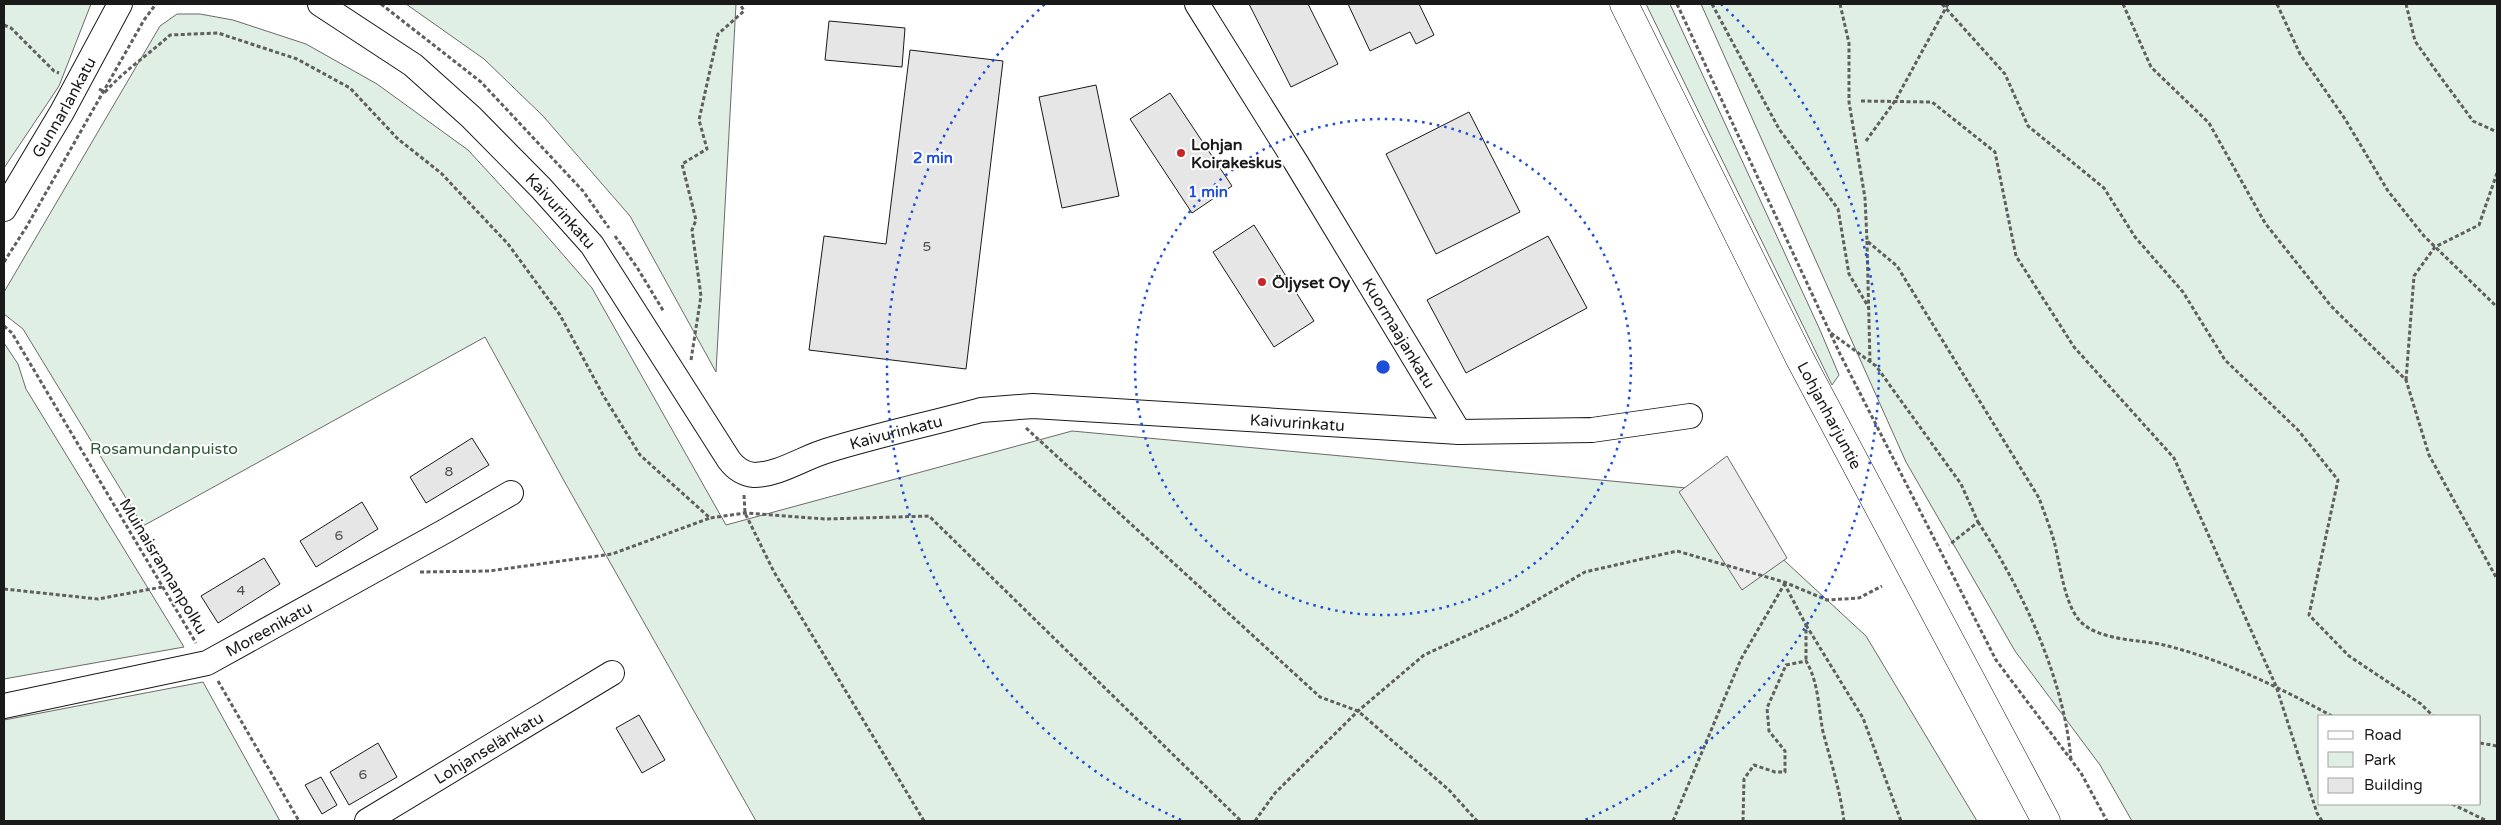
<svg xmlns="http://www.w3.org/2000/svg" width="2501" height="825" viewBox="0 0 2501 825" font-family="'Varela Round',sans-serif">
<style>
.green{fill:#e0efe3;stroke:#6a6a6a;fill-rule:evenodd}
.parking{fill:#ededed;stroke:#6a6a6a}
.building{fill:#e6e6e6;stroke:#1a1a1a}
.lines{fill:none;stroke-linecap:round;stroke-linejoin:round}
.minor-casing{stroke:#1a1a1a;stroke-width:26}
.highway-casing{stroke:#1a1a1a;stroke-width:29}
.path{stroke:#5f5f5f;stroke-width:3;stroke-dasharray:4 2.5;stroke-linecap:butt}
.minor{stroke:#fff;stroke-width:24}
.highway{stroke:#fff;stroke-width:28}
.ring{fill:none;stroke:#1d4ed8;stroke-width:2.5;stroke-dasharray:2.5 5}
.poi-dot{fill:#c62828;stroke:#fff;stroke-width:2}
.labels{text-anchor:middle;stroke-width:4;stroke-linejoin:round;paint-order:stroke}
.number-label{font-size:14px;fill:#4d4d4d}
.street-label{font-size:16px;fill:#1a1a1a;stroke:#fff}
.poi-label{font-size:16px;font-weight:bold;fill:#1a1a1a;stroke:#fff;text-anchor:start}
.park-label{font-size:16px;fill:#2b5a34;stroke:#fff}
.centre{fill:#1d4ed8;stroke:#fff;stroke-width:2.5}
.ring-label{font-size:15px;text-anchor:middle;font-weight:bold;fill:#1d4ed8;stroke:#fff;stroke-width:4;stroke-linejoin:round;paint-order:stroke}
</style>
<rect width="100%" height="100%" fill="#fff"/>
<g class="green">
<polygon points="4,4 91,4 59,86 4,168"/>
<polygon points="406,4 736,4 716,372 630,216 543,116 484,59"/>
<polygon points="1646,4 1670,4 1820,330 1839,375 1832,385"/>
<path d="M1701 4H2497V821H2132L2100 765 2015 651 1906 462ZM2320 716H2480V804H2320Z"/>
<polygon points="177,14 200,14 233,20 306,44 377,84 468,150 539,227 592,288 726,525 1072,431 1708,490 1866,636 1977,821 756,821 563,479 485,337 143,526 23,329 4,314 4,292 160,26"/>
<polygon points="4,343 18,364 26,389 184,647 4,679"/>
<polygon points="203,682 280,821 4,821 4,720"/>
</g>
<polygon class="parking" points="1727,456 1787,558 1742,590 1679,492"/>
<g class="building">
<polygon points="1249,4 1308,4 1338,64 1291,87"/>
<polygon points="1348,4 1419,4 1434,35 1416,44 1410,32 1370,51"/>
<polygon points="829,21 905,28 902,67 825,60"/>
<polygon points="910,50 1003,61 966,369 809,350 824,236 886,244"/>
<polygon points="1096,85 1119,196 1062,208 1039,97"/>
<polygon points="1170,93 1232,186 1192,213 1130,119"/>
<polygon points="1469,112 1520,212 1436,254 1386,154"/>
<polygon points="1254,225 1314,321 1274,347 1213,252"/>
<polygon points="1548,236 1587,308 1466,373 1427,300"/>
<polygon points="472,438 489,465 426,503 410,477"/>
<polygon points="362,502 378,529 316,567 300,541"/>
<polygon points="264,558 280,584 218,623 201,596"/>
<polygon points="639,715 665,760 642,773 616,728"/>
<polygon points="378,743 397,777 349,805 330,772"/>
<polygon points="321,777 337,805 322,814 305,785"/>
</g>
<g class="lines">
<defs>
<g id="minor">
<path id="s1" d="M320 4 413 65 471 117 541 188 592 245 729 460C735 468 743 474 754 475 778 475 803 458 826 451 877 435 930 424 981 410L1033 406 1459 432 1592 430 1690 416"/>
<path id="s2" d="M1197 4 1297 164 1459 432"/>
<path id="s3" d="M4 209 62 112 120 4"/>
<path id="s4" d="M4 706 207 663 447 530 511 493"/>
<path id="s5" d="M367 821 612 673"/>
</g>
<g id="highway">
<path id="s6" d="M1624 4 1800 359 2046 821"/>
</g>
</defs>
<use href="#minor" class="minor-casing"/>
<use href="#highway" class="highway-casing"/>
<g class="path">
<polyline points="381,4 481,82 583,191 609,228"/>
<polyline points="1677,4 1840,354 1996,660 2081,773 2107,821"/>
<polyline points="1712,4 1779,129 1838,209 1849,274 1869,308"/>
<path d="M1840 4 1849 43V102L1865 198 1867 241 1897 266 2039 498C2044 512 2050 527 2054 541 2060 564 2064 602 2079 620 2098 642 2143 639 2168 646 2226 661 2280 688 2332 716"/>
<polyline points="1942,4 2005,74 2028,126 2104,188 2135,237 2183,292 2225,360 2298,430 2338,480 2309,615 2349,656 2421,704 2433,716"/>
<polyline points="2123,4 2151,67 2209,123 2265,223 2331,306 2406,380 2429,455 2497,579"/>
<polyline points="2277,4 2300,54 2345,119 2388,191 2424,236 2497,307"/>
<polyline points="2406,4 2415,41 2434,68 2473,121 2497,132"/>
<polyline points="4,25 11,28 54,71 59,73"/>
<path d="M99 89 105 92C125 70 148 55 170 35L218 33 297 59 350 88 398 139 441 173 508 244 560 315 603 395 640 455 710 518 745 513 826 519 929 516 1241 821"/>
<polyline points="1861,101 1932,102 1995,152 2016,256 2074,347 2174,458 2276,686 2317,813 2322,821"/>
<polyline points="1866,141 1895,101 1948,4"/>
<polyline points="615,236 638,269 664,312"/>
<polyline points="1867,241 1870,362"/>
<polyline points="4,262 27,226 144,20 156,4"/>
<polyline points="4,326 12,333 196,643"/>
<polyline points="1831,333 1876,366 1961,484 1978,522 1949,545"/>
<polyline points="691,360 701,296 692,230 696,220 682,164 707,149 699,120 718,34 744,11 740,4"/>
<polyline points="2406,380 2414,276 2435,247 2479,225 2497,173"/>
<polyline points="1026,428 1320,697 1358,711 1449,790 1477,821"/>
<polyline points="744,495 745,513 774,572 924,821"/>
<path d="M1978 522C2023 591 2064 678 2071 760"/>
<polyline points="420,572 489,571 612,554 710,518"/>
<polyline points="1784,583 1806,625 1806,661"/>
<polyline points="4,589 98,599 162,587"/>
<polyline points="1806,625 1863,718 1901,821"/>
<polyline points="218,681 299,821"/>
<polyline points="2480,743 2497,746"/>
<polyline points="2452,804 2487,821"/>
<polyline points="1255,821 1275,793 1358,711 1424,655 1510,616 1585,572 1677,551 1784,582 1827,600 1859,598 1882,586"/>
<polyline points="1673,821 1741,659 1785,583"/>
<path d="M1743 821 1744 779 1754 765 1775 772H1785V751L1769 731 1767 708 1786 665 1806 661C1819 683 1818 707 1823 732 1831 762 1840 790 1844 821"/>
</g>
<use href="#minor" class="minor"/>
<use href="#highway" class="highway"/>
</g>
<g class="ring">
<circle cx="1383" cy="367" r="248"/>
<path d="M1181 820A496 496 0 0 1 1045 4M1721 4A496 496 0 0 1 1585 820"/>
</g>
<g class="poi-dot">
<circle cx="1181" cy="153" r="5"/>
<circle cx="1262" cy="282" r="5"/>
</g>
<g class="labels">
<g class="number-label">
<text x="927" y="251">5</text>
<text x="449" y="476">8</text>
<text x="339" y="540">6</text>
<text x="241" y="595">4</text>
<text x="363" y="779">6</text>
</g>
<g class="street-label">
<text dy="6" stroke="none"><textPath href="#s3" startOffset="118">Gunnarlankatu</textPath></text>
<text dy="6" stroke="none"><textPath href="#s1" startOffset="319">Kaivurinkatu</textPath></text>
<text dy="6" stroke="none"><textPath href="#s2" startOffset="386">Kuormaajankatu</textPath></text>
<text dy="6" stroke="none"><textPath href="#s6" startOffset="460">Lohjanharjuntie</textPath></text>
<text dy="6" stroke="none"><textPath href="#s1" startOffset="1204">Kaivurinkatu</textPath></text>
<text dy="6" stroke="none"><textPath href="#s1" startOffset="799">Kaivurinkatu</textPath></text>
<text transform="translate(164 566) rotate(59)" y="6">Muinaisrannanpolku</text>
<text dy="6" stroke="none"><textPath href="#s4" startOffset="278">Moreenikatu</textPath></text>
<text dy="6" stroke="none"><textPath href="#s5" startOffset="142">Lohjanselänkatu</textPath></text>
</g>
<g class="poi-label">
<text x="1191" y="150">Lohjan<tspan x="1191" dy="18">Koirakeskus</tspan></text>
<text x="1272" y="288">Öljyset Oy</text>
</g>
<g class="park-label">
<text x="164" y="454">Rosamundanpuisto</text>
</g>
</g>
<circle cx="1383" cy="367" r="8" class="centre"/>
<g class="ring-label">
<text x="933" y="163">2 min</text>
<text x="1208" y="197">1 min</text>
</g>
<rect width="2501" height="825" fill="none" stroke="#1a1a1a" stroke-width="10"/>
<rect x="2318" y="715" width="162" height="90" fill="#ffffff" stroke="#a3a3a3"/>
<rect x="2328" y="731" width="25" height="8" fill="#ffffff" stroke="#a3a3a3"/>
<text x="2364" y="740" font-size="15" fill="#1a1a1a">Road</text>
<rect x="2328" y="752" width="25" height="15" fill="#e0efe3" stroke="#a3a3a3"/>
<text x="2364" y="765" font-size="15" fill="#1a1a1a">Park</text>
<rect x="2328" y="778" width="25" height="15" fill="#e6e6e6" stroke="#a3a3a3"/>
<text x="2364" y="790" font-size="15" fill="#1a1a1a">Building</text>
</svg>
